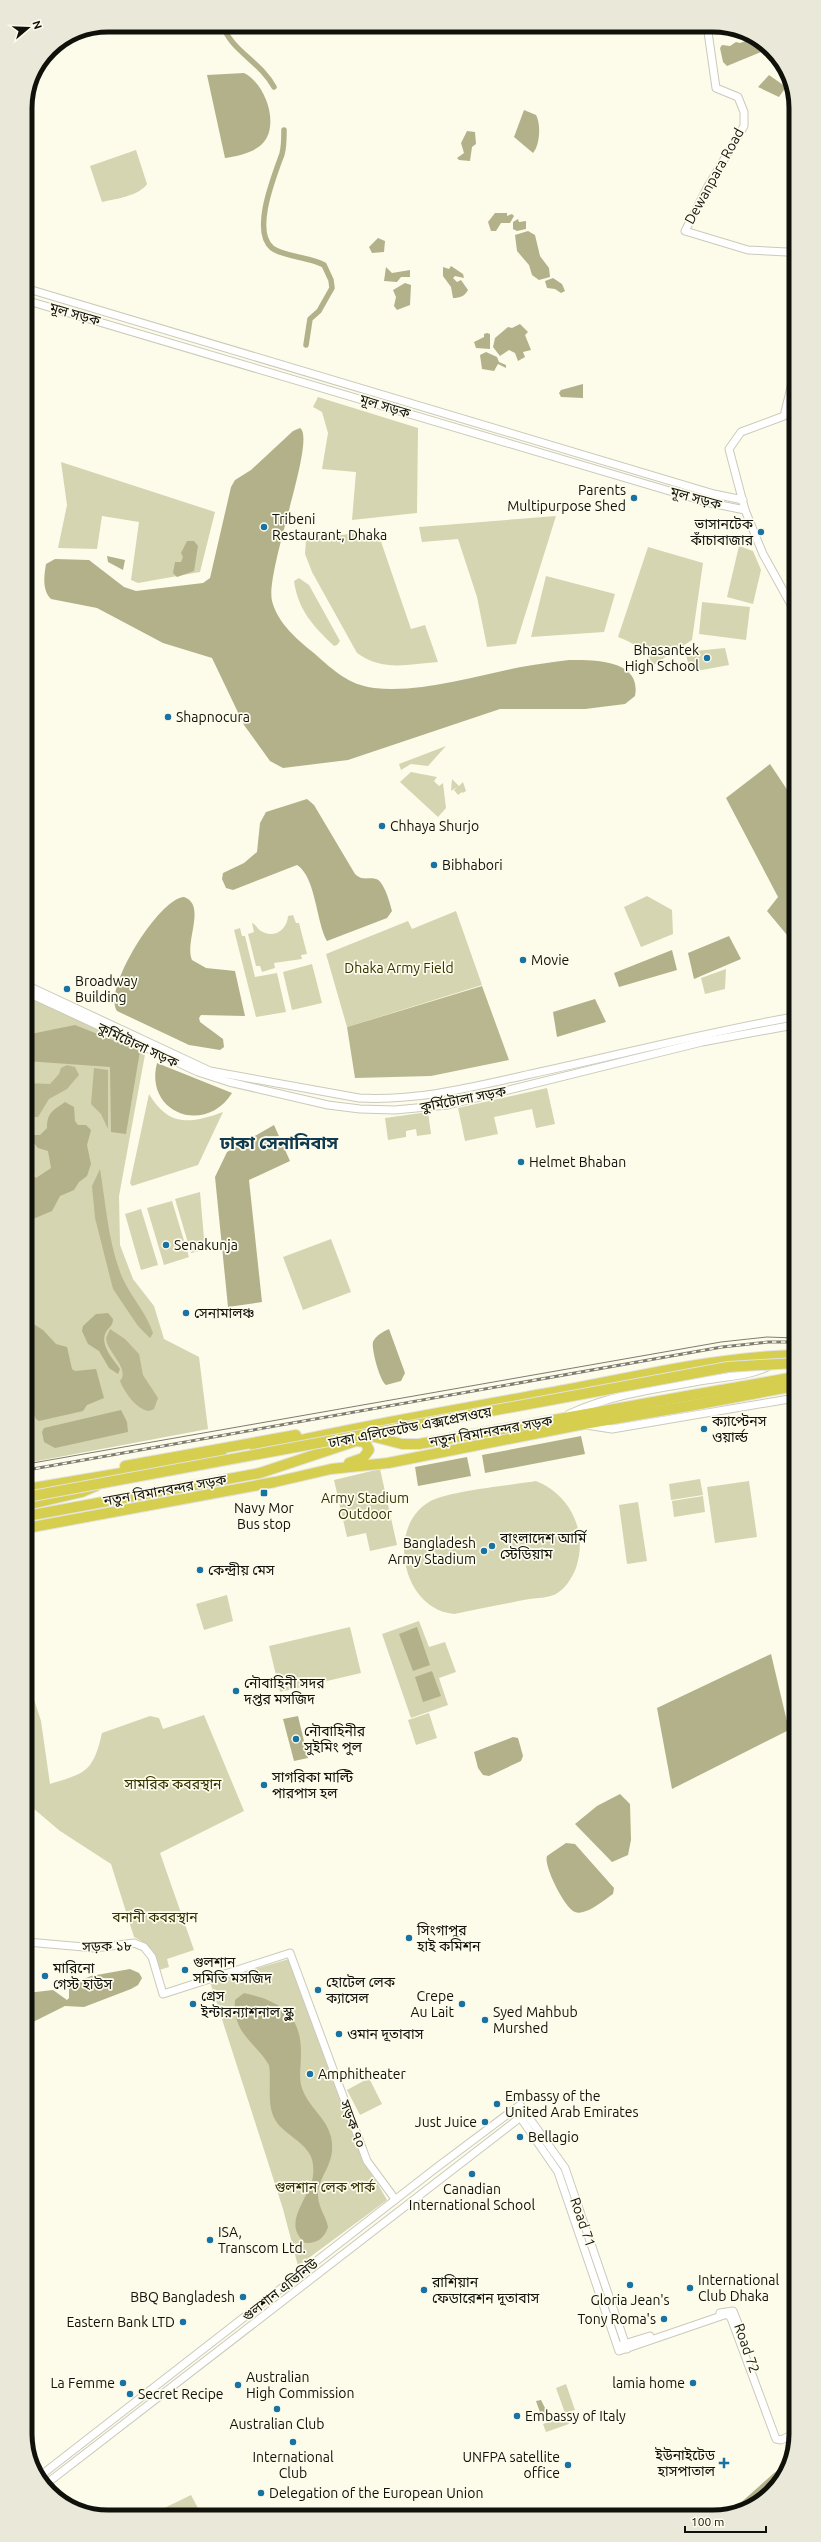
<svg xmlns="http://www.w3.org/2000/svg" width="821" height="2542" viewBox="0 0 821 2542" font-family="Ubuntu,'Noto Sans Bengali',sans-serif">
<style>
.green{fill:#d5d5b2}
.forest{fill:#b9b78f}
.water{fill:#b2b189}
.lines{fill:none;stroke-linecap:round;stroke-linejoin:round}
.canal{stroke:#b2b189;stroke-width:5.5}
.secondary-casing{stroke:#cbcaba;stroke-width:9}
.highway-casing{stroke:#e2e2e2;stroke-width:12}
.secondary{stroke:#fff;stroke-width:7}
.highway{stroke:#d5ce4e;stroke-width:10}
.tram{stroke:#7d7c71;stroke-width:1}
.rail-casing{stroke:#7d7c71;stroke-width:3}
.rail{stroke:#fdfceb;stroke-width:1.5;stroke-dasharray:4.5;stroke-linecap:butt}
.highway-bridge-casing{stroke:#e2e2e2;stroke-width:12;stroke-linecap:butt}
.highway-bridge{stroke:#d5ce4e;stroke-width:10}
.poi-dot{fill:#1873a2;stroke:#fdfceb;stroke-width:1.5}
.labels{text-anchor:middle;stroke-width:3.5;stroke-linejoin:round;paint-order:stroke}
.street-label{font-size:14px;fill:#11110b;stroke:#fdfceb}
.poi-label{font-size:14px;fill:#11110b;stroke:#fdfceb;text-anchor:start}
.park-label{font-size:14px;fill:#343100;stroke:#fdfceb}
.district-label{font-size:18px;font-weight:bold;fill:#113950;stroke:#fdfceb}
.rim{fill:none;stroke:#11110b;stroke-width:5}
</style>
<rect width="100%" height="100%" fill="#fdfceb"/>
<g class="green">
<path d="M136 150 147 184C139 196 115 199 102 202L90 166Z"/>
<polygon points="318,397 418,428 417,513 352,520 356,472 322,469 328,433 322,412 313,407"/>
<polygon points="61,462 215,512 200,572 138,583 131,580 139,522 102,516 97,549 58,548 67,505"/>
<polygon points="556,516 516,644 487,647 477,597 458,539 422,542 419,527"/>
<path d="M377 530 411 629 425 625 438 662C408 664 383 672 357 653L312 572 305 554 306 540Z"/>
<polygon points="739,546 753,551 761,570 753,604 727,597"/>
<path d="M648 547 703 563 692 640 653 665C647 650 633 643 618 637Z"/>
<polygon points="546,576 615,594 604,632 531,637"/>
<path d="M299 578 309 585 340 641 337 645 334 646C313 626 298 610 294 581Z"/>
<polygon points="702,602 750,607 746,640 699,634"/>
<polygon points="725,648 729,665 691,672 685,652"/>
<polygon points="446,746 428,766 411,764 401,770 399,764"/>
<polygon points="411,772 437,777 434,781 439,786 443,783 446,808 438,817 400,782"/>
<polygon points="452,779 459,786 463,782 466,791 463,793 462,792 458,795 454,790 457,787 451,791"/>
<polygon points="647,896 672,910 673,934 641,947 624,907"/>
<polygon points="456,911 482,985 347,1027 326,954 408,921 412,929"/>
<path d="M293 915 296 923H299L307 954 301 955 302 959 274 963 275 968 262 972 260 966H256L248 934 254 932 252 923C256 924 257 929 261 931 274 939 287 930 288 916Z"/>
<polygon points="240,928 242,936 245,936 255,977 277,973 286,1012 256,1017 234,930"/>
<polygon points="312,964 322,1003 292,1010 283,972"/>
<polygon points="726,969 725,989 705,994 701,978"/>
<polygon points="26,995 146,1049 119,1196 120,1245 133,1279 154,1306 164,1339 199,1357 208,1429 27,1463"/>
<polygon points="547,1088 555,1124 536,1128 532,1109 494,1117 498,1134 465,1141 458,1108"/>
<path d="M149 1094C169 1127 190 1124 223 1112L198 1165 132 1186 130 1183Z"/>
<polygon points="428,1112 431,1134 417,1136 416,1129 406,1131 406,1137 388,1140 385,1118"/>
<polygon points="200,1192 205,1250 191,1253 175,1199"/>
<polygon points="172,1201 189,1257 164,1265 147,1208"/>
<polygon points="141,1209 158,1265 141,1270 125,1214"/>
<polygon points="331,1239 351,1292 303,1310 283,1257"/>
<polygon points="380,1469 397,1545 370,1551 366,1533 347,1537 334,1480"/>
<polygon points="700,1479 703,1495 671,1500 669,1484"/>
<path d="M536 1481C571 1495 588 1532 576 1568 572 1578 565 1589 556 1594 548 1598 537 1598 529 1599 504 1604 479 1609 454 1614 403 1610 385 1528 429 1502 446 1491 513 1485 536 1481Z"/>
<polygon points="749,1481 757,1537 715,1543 707,1487"/>
<polygon points="703,1496 705,1512 674,1517 672,1501"/>
<polygon points="638,1502 647,1561 627,1564 619,1505"/>
<polygon points="227,1595 233,1621 204,1630 196,1604"/>
<polygon points="419,1621 429,1647 445,1642 456,1672 439,1678 448,1705 411,1718 382,1634"/>
<polygon points="350,1627 361,1673 280,1692 269,1646"/>
<path d="M27 1678 41 1721 50 1784C86 1773 93 1772 102 1733L150 1716 159 1718 163 1729 204 1715 244 1811 160 1853 194 1950 167 1959 169 1967 159 1970C156 1953 149 1944 134 1937L111 1864 60 1831 27 1803Z"/>
<polygon points="429,1713 437,1738 416,1745 408,1720"/>
<polygon points="289,1959 365,2162 387,2200 298,2266 283,2209 210,1982"/>
<polygon points="369,2078 382,2104 360,2115 347,2090"/>
<polygon points="566,2384 575,2410 565,2413 556,2388"/>
<polygon points="566,2416 569,2424 546,2432 543,2424"/>
<polygon points="191,2495 202,2516 146,2517"/>
</g>
<g class="forest">
<polygon points="482,986 509,1060 431,1076 355,1078 347,1027"/>
<polygon points="67,1065 75,1067 79,1075 67,1089 49,1099 38,1117 34,1117 26,1097 26,1083 50,1084 59,1074 61,1068"/>
<polygon points="94,1068 108,1070 108,1129 101,1114 91,1104"/>
<path d="M100 1169C106 1205 108 1242 122 1277 131 1297 146 1312 153 1333L150 1338 138 1326 113 1289 95 1218 92 1186Z"/>
<path d="M110 1329 125 1339 139 1354 143 1375 158 1398 154 1409 149 1411C136 1409 125 1393 120 1381 130 1371 110 1353 107 1343L106 1338Z"/>
</g>
<g class="water">
<polygon points="752,39 760,42 763,49 761,52 727,66 723,62 720,48 722,45 730,46 736,42 740,43"/>
<path d="M244 73C265 83 280 124 263 143 254 153 237 156 225 158L207 75Z"/>
<polygon points="769,75 786,87 779,97 758,87"/>
<path d="M524 110 536 115C541 124 540 145 533 153L514 137Z"/>
<polygon points="467,131 475,132 476,144 472,147 470,161 459,160 457,158 464,153 461,143"/>
<polygon points="495,213 507,213 507,216 512,214 514,216 510,223 501,223 496,231 491,231 488,222"/>
<polygon points="518,219 519,222 526,221 526,229 517,231 513,229 513,222"/>
<polygon points="528,231 535,235 540,256 549,268 550,277 539,280 532,275 529,265 517,251 515,235"/>
<polygon points="378,238 385,241 384,252 372,253 369,247"/>
<path d="M451 266 463 274 464 278 455 276 453 278 457 282 461 280 468 290C465 296 460 298 453 298L451 287 443 276V267L449 269Z"/>
<polygon points="386,267 392,273 410,270 410,277 401,277 397,282 384,281"/>
<polygon points="553,278 562,284 565,291 561,293 555,289 547,288 545,281"/>
<polygon points="405,283 411,285 410,305 397,310 394,306 396,297 393,290"/>
<polygon points="520,324 528,332 525,335 531,350 523,352 525,357 518,361 515,353 509,350 500,356 493,347 495,338 508,327 512,328"/>
<polygon points="487,333 490,334 490,349 476,348 474,342 484,337 484,334"/>
<polygon points="486,352 497,357 499,362 506,365 506,368 498,364 494,371 482,369 480,355"/>
<polygon points="583,384 583,398 561,397 559,393 561,390"/>
<path d="M300 428C317 439 265 571 272 601 278 624 298 640 315 654 333 670 349 685 374 688 423 693 474 676 521 667 537 664 553 662 569 660 593 660 642 659 635 696L625 704 585 709H500L348 760 283 768 270 761 244 725 212 658 163 643 97 608 51 599C42 590 44 576 46 564L55 559 89 560 124 587 136 591 203 583 210 578 231 487 235 480 251 470 293 431Z"/>
<polygon points="187,541 194,541 198,546 194,571 177,577 173,573 175,562 181,562 183,557 181,553"/>
<polygon points="107,556 125,560 123,570 108,562"/>
<polygon points="770,764 794,800 794,934 787,935 767,911 778,897 726,798"/>
<path d="M307 799 314 805 355 874C362 881 367 877 376 879 384 881 390 903 392 911L387 918 327 941C316 922 316 877 297 865L233 890 226 888 222 879 223 873 244 863 257 852 260 823 266 812Z"/>
<path d="M184 897C207 905 184 942 192 960L206 968 235 971 245 1016 201 1015 199 1018 200 1022 223 1039 224 1047 220 1050 189 1045 117 1011C102 990 159 898 184 897Z"/>
<polygon points="729,936 741,959 694,979 688,953"/>
<polygon points="672,950 677,970 619,987 614,973"/>
<polygon points="595,999 606,1022 557,1037 553,1012"/>
<polygon points="75,1025 140,1051 126,1134 111,1132 110,1067 26,1061 26,1035"/>
<path d="M157 1063 232 1093C205 1136 144 1113 157 1063Z"/>
<path d="M65 1102 74 1107 75 1121 78 1125H86L91 1130 87 1145 91 1164 87 1176 79 1182 74 1190 60 1196 52 1211 33 1219 32 1229 26 1232V1170L36 1178 51 1168 48 1151 38 1148 33 1142 26 1144V1125L34 1135H40L47 1128C47 1112 54 1110 65 1102Z"/>
<polygon points="274,1125 290,1161 249,1180 262,1302 228,1307 215,1177 227,1152"/>
<path d="M108 1313 113 1319C113 1326 109 1327 106 1332 99 1345 114 1360 120 1369L118 1374 109 1368 99 1351 88 1344 82 1331 83 1326 96 1314Z"/>
<polygon points="27,1320 43,1330 56,1344 67,1347 72,1369 75,1371 96,1369 104,1398 87,1405 83,1411 39,1421 36,1419 27,1397"/>
<path d="M389 1329 405 1373 401 1381 386 1385C380 1382 371 1348 373 1342 375 1336 384 1331 389 1329Z"/>
<polygon points="121,1410 127,1422 128,1432 55,1448 44,1442 42,1432 44,1428"/>
<polygon points="581,1436 585,1454 485,1473 482,1455"/>
<polygon points="467,1457 471,1476 418,1486 415,1467"/>
<polygon points="417,1627 430,1665 413,1671 399,1634"/>
<polygon points="771,1654 789,1730 672,1789 657,1708"/>
<polygon points="432,1671 441,1696 423,1702 415,1677"/>
<polygon points="298,1716 308,1758 294,1761 283,1719"/>
<polygon points="513,1737 518,1738 523,1756 521,1761 489,1776 483,1775 478,1768 474,1752"/>
<polygon points="620,1794 630,1804 631,1840 628,1855 612,1862 575,1824 597,1806"/>
<path d="M566 1843 575 1844 614 1888 613 1894C604 1900 586 1916 575 1912 565 1909 543 1865 547 1856Z"/>
<polygon points="130,1969 139,1973 142,1978 138,1985 131,1989 84,2007 65,2006 27,2025 27,1993 53,1990 67,2000 69,1998 69,1989 77,1982 91,1976"/>
<path d="M244 1993C280 2001 302 2014 301 2055 301 2067 298 2079 303 2091 310 2108 327 2119 331 2137 337 2164 318 2175 318 2195 318 2207 326 2216 328 2227 325 2238 316 2244 305 2243 284 2225 303 2205 310 2186 313 2180 314 2172 313 2165 312 2146 289 2137 278 2124 265 2108 272 2084 269 2065 255 2042 232 2033 235 2000Z"/>
<polygon points="541,2400 549,2416 542,2418 536,2401"/>
<polygon points="785,2466 779,2485 734,2514 728,2514 774,2473"/>
</g>
<g class="lines">
<g class="canal">
<path d="M223 25C230 50 261 62 274 87"/>
<path d="M284 130C284 138 284 147 282 154 275 174 251 231 272 248 284 257 310 257 324 265L331 280 332 288 319 311 310 319 306 345"/>
</g>
<defs>
<g id="secondary">
<polyline points="707,25 716,88 738,97 744,112 744,126 707,188 685,231 748,250 787,252 793,255"/>
<polyline points="25,288 714,494 743,500"/>
<polyline points="25,300 710,503 745,510"/>
<polyline points="794,375 784,416 741,432 729,449 745,510 763,554 794,610"/>
<path d="M26 985 210 1071 359 1098C420 1101 472 1087 531 1074 619 1055 706 1032 794 1017"/>
<polyline points="26,992 198,1072 229,1082 328,1105 360,1109 395,1110 448,1105 702,1042 794,1025"/>
<path d="M569 1414C612 1394 660 1388 706 1380 729 1376 751 1376 771 1365"/>
<polyline points="586,1425 612,1429 795,1398"/>
<polyline points="27,1942 95,1948 134,1943 144,1947 152,1957 163,1994 290,1953 367,2161 395,2199"/>
<polyline points="518,2114 558,2172 619,2351 727,2314 731,2318 776,2439 781,2440 796,2433"/>
<polyline points="720,2313 733,2311 739,2326"/>
<polyline points="621,2345 650,2336"/>
<polyline points="40,2476 436,2168 520,2105 565,2168 627,2349"/>
<polyline points="46,2484 526,2113"/>
</g>
<g id="highway">
<path d="M255 1450C360 1426 465 1408 570 1389 644 1375 719 1357 795 1355"/>
<polyline points="349,1463 363,1458 369,1450 365,1442 356,1441"/>
<polyline points="125,1466 296,1435"/>
<polyline points="27,1489 222,1456"/>
<polyline points="27,1505 82,1492 96,1486"/>
<polyline points="27,1516 260,1473 371,1436 402,1444 419,1444 687,1396"/>
<polyline points="27,1528 275,1482 331,1469 388,1463 584,1424 689,1406"/>
</g>
</defs>
<use href="#secondary" class="secondary-casing"/>
<use href="#highway" class="highway-casing"/>
<use href="#secondary" class="secondary"/>
<use href="#highway" class="highway"/>
<polyline class="tram" points="27,1464 721,1342 767,1337 795,1338"/>
<defs>
<polyline id="rail" points="27,1470 722,1347 768,1342 795,1342"/>
</defs>
<use href="#rail" class="rail-casing"/>
<use href="#rail" class="rail"/>
<defs>
<g id="highway-bridge">
<polyline points="687,1396 795,1377"/>
<polyline points="689,1406 795,1386"/>
<polyline points="27,1497 728,1367 795,1363"/>
</g>
</defs>
<use href="#highway-bridge" class="highway-bridge-casing"/>
<use href="#highway-bridge" class="highway-bridge"/>
</g>
<g class="poi-dot">
<circle cx="634" cy="498" r="4"/>
<circle cx="264" cy="527" r="4"/>
<circle cx="761" cy="532" r="4"/>
<circle cx="707" cy="658" r="4"/>
<circle cx="168" cy="717" r="4"/>
<circle cx="382" cy="826" r="4"/>
<circle cx="434" cy="865" r="4"/>
<circle cx="523" cy="960" r="4"/>
<circle cx="67" cy="989" r="4"/>
<circle cx="521" cy="1162" r="4"/>
<circle cx="166" cy="1245" r="4"/>
<circle cx="186" cy="1313" r="4"/>
<circle cx="704" cy="1429" r="4"/>
<rect x="260" y="1489" width="8" height="8" rx="2"/>
<circle cx="492" cy="1546" r="4"/>
<circle cx="484" cy="1551" r="4"/>
<circle cx="200" cy="1570" r="4"/>
<circle cx="236" cy="1691" r="4"/>
<circle cx="296" cy="1739" r="4"/>
<circle cx="264" cy="1785" r="4"/>
<circle cx="409" cy="1938" r="4"/>
<circle cx="185" cy="1970" r="4"/>
<circle cx="45" cy="1976" r="4"/>
<circle cx="318" cy="1990" r="4"/>
<circle cx="193" cy="2004" r="4"/>
<circle cx="462" cy="2004" r="4"/>
<circle cx="485" cy="2020" r="4"/>
<circle cx="339" cy="2034" r="4"/>
<circle cx="310" cy="2074" r="4"/>
<circle cx="497" cy="2104" r="4"/>
<circle cx="485" cy="2122" r="4"/>
<circle cx="520" cy="2137" r="4"/>
<circle cx="472" cy="2174" r="4"/>
<circle cx="210" cy="2240" r="4"/>
<circle cx="630" cy="2285" r="4"/>
<circle cx="690" cy="2288" r="4"/>
<circle cx="424" cy="2290" r="4"/>
<circle cx="243" cy="2297" r="4"/>
<circle cx="664" cy="2319" r="4"/>
<circle cx="183" cy="2322" r="4"/>
<circle cx="123" cy="2383" r="4"/>
<circle cx="693" cy="2383" r="4"/>
<circle cx="238" cy="2385" r="4"/>
<circle cx="130" cy="2394" r="4"/>
<circle cx="277" cy="2409" r="4"/>
<circle cx="517" cy="2416" r="4"/>
<circle cx="293" cy="2442" r="4"/>
<path d="M722 2457h4v4h4v4h-4v4h-4v-4h-4v-4h4z"/>
<circle cx="568" cy="2465" r="4"/>
<circle cx="261" cy="2493" r="4"/>
</g>
<g class="labels">
<g class="street-label">
<text transform="translate(714 176) rotate(-61)" y="5">Dewanpara Road</text>
<text transform="translate(75 314) rotate(16)" y="5">মূল সড়ক</text>
<text transform="translate(385 406) rotate(17)" y="5">মূল সড়ক</text>
<text transform="translate(696 498) rotate(15)" y="5">মূল সড়ক</text>
<text transform="translate(138 1045) rotate(25)" y="5">কুর্মিটোলা সড়ক</text>
<text transform="translate(463 1099) rotate(-11)" y="5">কুর্মিটোলা সড়ক</text>
<text transform="translate(410 1427) rotate(-11)" y="5">ঢাকা এলিভেটেড এক্সপ্রেসওয়ে</text>
<text transform="translate(491 1431) rotate(-10)" y="5">নতুন বিমানবন্দর সড়ক</text>
<text transform="translate(165 1490) rotate(-10)" y="5">নতুন বিমানবন্দর সড়ক</text>
<text transform="translate(107 1946) rotate(-1)" y="5">সড়ক ১৮</text>
<text transform="translate(353 2124) rotate(70)" y="5">সড়ক ৭০</text>
<text transform="translate(583 2222) rotate(71)" y="5">Road 71</text>
<text transform="translate(280 2290) rotate(-38)" y="5">গুলশান এভিনিউ</text>
<text transform="translate(747 2348) rotate(71)" y="5">Road 72</text>
</g>
<g class="poi-label">
<text x="626" y="495" text-anchor="end">Parents<tspan x="626" dy="16">Multipurpose Shed</tspan></text>
<text x="272" y="524">Tribeni<tspan x="272" dy="16">Restaurant, Dhaka</tspan></text>
<text x="753" y="529" text-anchor="end">ভাসানটেক<tspan x="753" dy="16">কাঁচাবাজার</tspan></text>
<text x="699" y="655" text-anchor="end">Bhasantek<tspan x="699" dy="16">High School</tspan></text>
<text x="176" y="722">Shapnocura</text>
<text x="390" y="831">Chhaya Shurjo</text>
<text x="442" y="870">Bibhabori</text>
<text x="531" y="965">Movie</text>
<text x="75" y="986">Broadway<tspan x="75" dy="16">Building</tspan></text>
<text x="529" y="1167">Helmet Bhaban</text>
<text x="174" y="1250">Senakunja</text>
<text x="194" y="1318">সেনামালঞ্চ</text>
<text x="712" y="1426">ক্যাপ্টেনস<tspan x="712" dy="16">ওয়ার্ল্ড</tspan></text>
<text x="264" y="1513" text-anchor="middle">Navy Mor<tspan x="264" dy="16">Bus stop</tspan></text>
<text x="500" y="1543">বাংলাদেশ আর্মি<tspan x="500" dy="16">স্টেডিয়াম</tspan></text>
<text x="476" y="1548" text-anchor="end">Bangladesh<tspan x="476" dy="16">Army Stadium</tspan></text>
<text x="208" y="1575">কেন্দ্রীয় মেস</text>
<text x="244" y="1688">নৌবাহিনী সদর<tspan x="244" dy="16">দপ্তর মসজিদ</tspan></text>
<text x="304" y="1736">নৌবাহিনীর<tspan x="304" dy="16">সুইমিং পুল</tspan></text>
<text x="272" y="1782">সাগরিকা মাল্টি<tspan x="272" dy="16">পারপাস হল</tspan></text>
<text x="417" y="1935">সিংগাপুর<tspan x="417" dy="16">হাই কমিশন</tspan></text>
<text x="193" y="1967">গুলশান<tspan x="193" dy="16">সমিতি মসজিদ</tspan></text>
<text x="53" y="1973">মারিনো<tspan x="53" dy="16">গেস্ট হাউস</tspan></text>
<text x="326" y="1987">হোটেল লেক<tspan x="326" dy="16">ক্যাসেল</tspan></text>
<text x="201" y="2001">গ্রেস<tspan x="201" dy="16">ইন্টারন্যাশনাল স্কুল</tspan></text>
<text x="454" y="2001" text-anchor="end">Crepe<tspan x="454" dy="16">Au Lait</tspan></text>
<text x="493" y="2017">Syed Mahbub<tspan x="493" dy="16">Murshed</tspan></text>
<text x="347" y="2039">ওমান দূতাবাস</text>
<text x="318" y="2079">Amphitheater</text>
<text x="505" y="2101">Embassy of the<tspan x="505" dy="16">United Arab Emirates</tspan></text>
<text x="477" y="2127" text-anchor="end">Just Juice</text>
<text x="528" y="2142">Bellagio</text>
<text x="472" y="2194" text-anchor="middle">Canadian<tspan x="472" dy="16">International School</tspan></text>
<text x="218" y="2237">ISA,<tspan x="218" dy="16">Transcom Ltd.</tspan></text>
<text x="698" y="2285">International<tspan x="698" dy="16">Club Dhaka</tspan></text>
<text x="432" y="2287">রাশিয়ান<tspan x="432" dy="16">ফেডারেশন দূতাবাস</tspan></text>
<text x="235" y="2302" text-anchor="end">BBQ Bangladesh</text>
<text x="630" y="2305" text-anchor="middle">Gloria Jean's</text>
<text x="656" y="2324" text-anchor="end">Tony Roma's</text>
<text x="175" y="2327" text-anchor="end">Eastern Bank LTD</text>
<text x="246" y="2382">Australian<tspan x="246" dy="16">High Commission</tspan></text>
<text x="115" y="2388" text-anchor="end">La Femme</text>
<text x="685" y="2388" text-anchor="end">lamia home</text>
<text x="138" y="2399">Secret Recipe</text>
<text x="525" y="2421">Embassy of Italy</text>
<text x="277" y="2429" text-anchor="middle">Australian Club</text>
<text x="715" y="2460" text-anchor="end">ইউনাইটেড<tspan x="715" dy="16">হাসপাতাল</tspan></text>
<text x="293" y="2462" text-anchor="middle">International<tspan x="293" dy="16">Club</tspan></text>
<text x="560" y="2462" text-anchor="end">UNFPA satellite<tspan x="560" dy="16">office</tspan></text>
<text x="269" y="2498">Delegation of the European Union</text>
</g>
<g class="park-label">
<text x="399" y="973">Dhaka Army Field</text>
<text x="365" y="1503">Army Stadium<tspan x="365" dy="16">Outdoor</tspan></text>
<text x="173" y="1789">সামরিক কবরস্থান</text>
<text x="155" y="1922">বনানী কবরস্থান</text>
<text x="325" y="2192">গুলশান লেক পার্ক</text>
</g>
<g class="district-label">
<text x="279" y="1149">ঢাকা সেনানিবাস</text>
</g>
</g>
<path d="M0 0H821V2542H0ZM108 32H713A76 76 0 0 1 789 108V2434A76 76 0 0 1 713 2510H108A76 76 0 0 1 32 2434V108A76 76 0 0 1 108 32Z" fill="#eae9d9" fill-rule="evenodd"/>
<path class="rim" d="M108 32H713A76 76 0 0 1 789 108V2434A76 76 0 0 1 713 2510H108A76 76 0 0 1 32 2434V108A76 76 0 0 1 108 32Z"/>
<g transform="translate(28 28) rotate(71)" stroke="#fdfceb" stroke-width="3" paint-order="stroke">
<path d="M0-3L7 15L0 10L-7 15Z" fill="#11110b"/>
<text y="-6" font-size="11" font-weight="bold" text-anchor="middle" fill="#11110b">N</text>
</g>
<path d="M685 2526v6h81v-6" fill="none" stroke="#11110b" stroke-width="2"/>
<text x="691" y="2526" font-size="12" fill="#11110b" stroke="#fdfceb" stroke-width="3" paint-order="stroke">100 m</text>
</svg>
